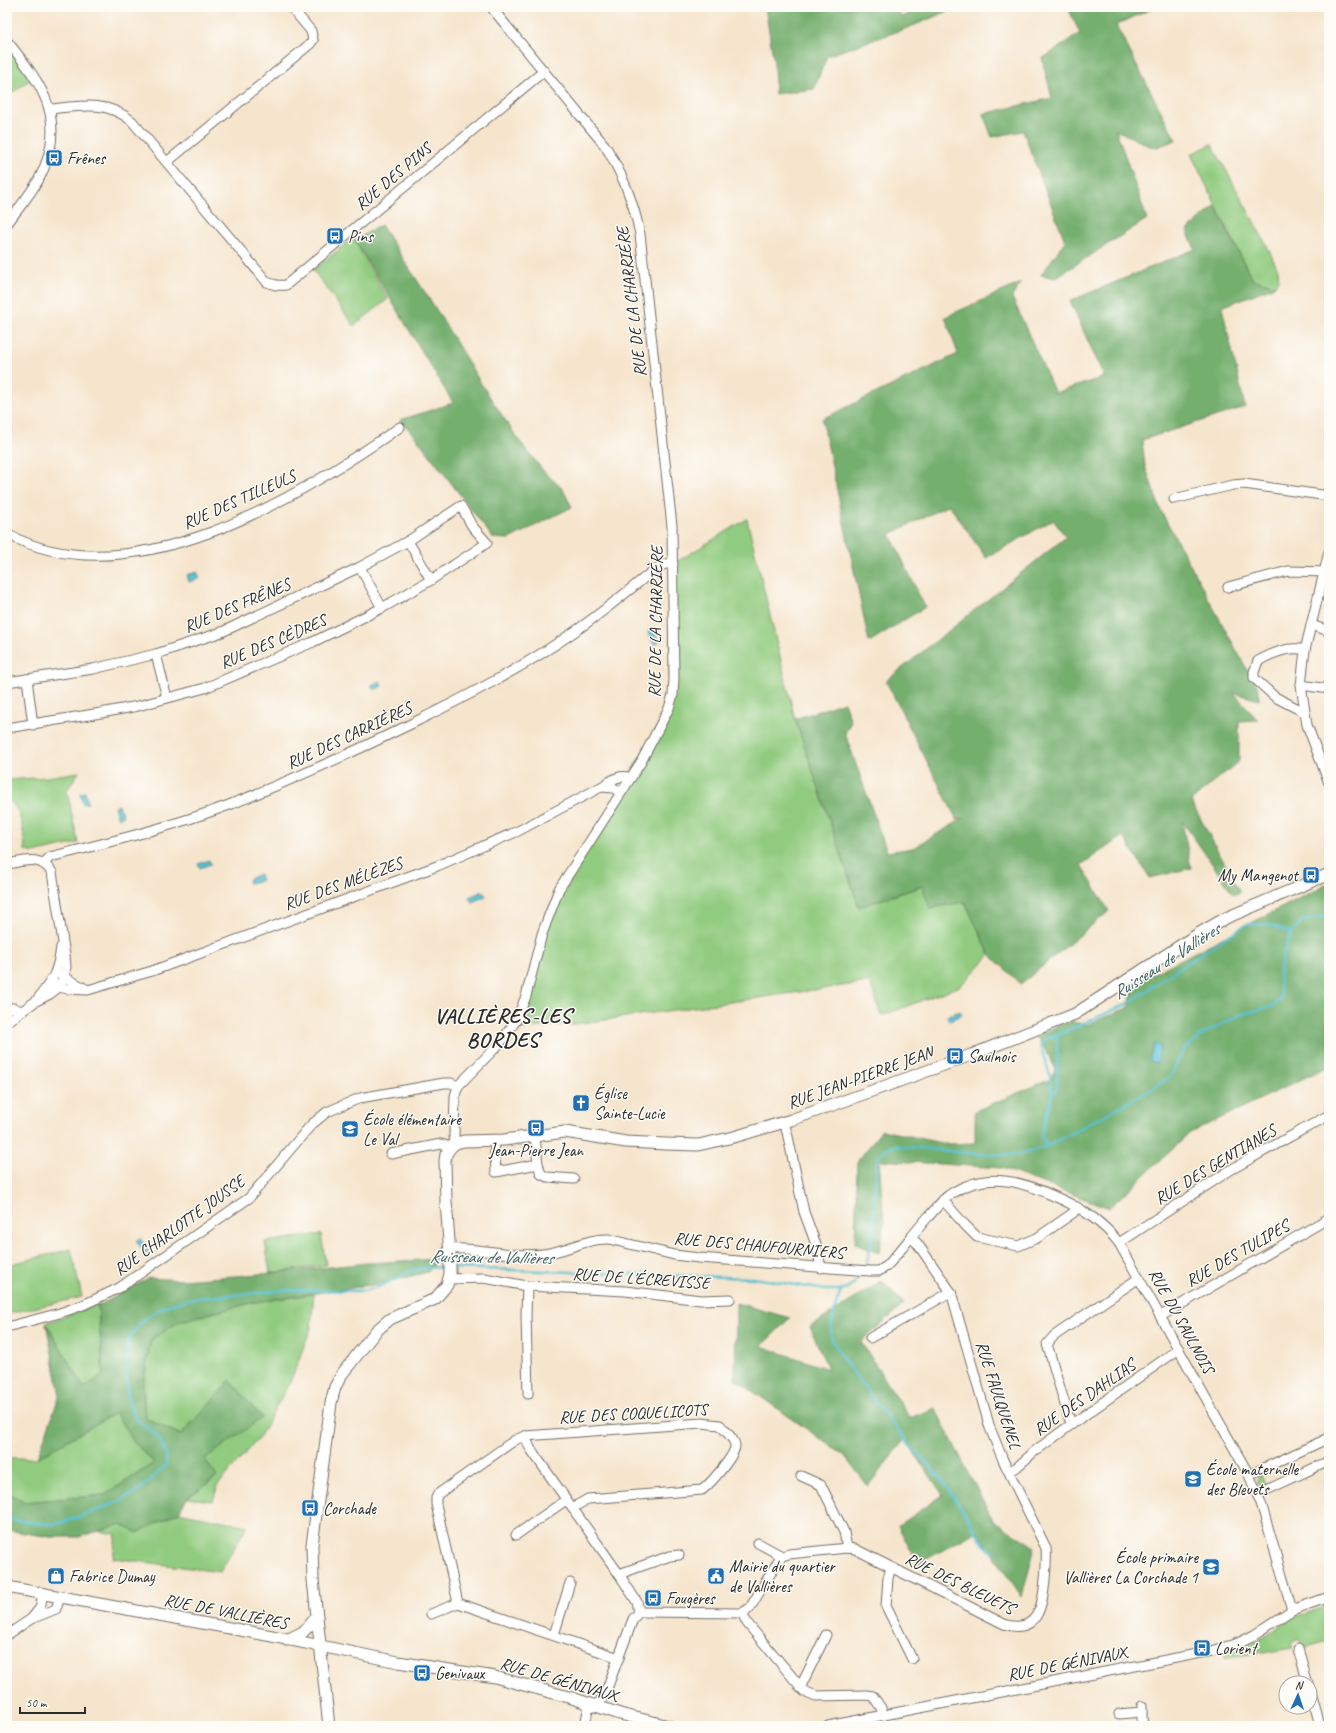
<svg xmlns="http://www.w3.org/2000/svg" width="1336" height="1733" viewBox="0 0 1336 1733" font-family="Caveat,sans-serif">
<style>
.green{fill:#91cb7f;stroke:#5e7b55}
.forest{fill:#74af6e;stroke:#506d4c}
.water{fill:#57c0d3;stroke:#41767f}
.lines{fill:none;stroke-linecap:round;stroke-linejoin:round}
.stream{stroke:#57c0d3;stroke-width:2.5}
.minor-casing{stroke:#726c64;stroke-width:11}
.major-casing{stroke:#726c64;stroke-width:13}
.minor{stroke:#fff;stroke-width:9}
.major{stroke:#fff;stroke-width:11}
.labels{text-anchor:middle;stroke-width:3;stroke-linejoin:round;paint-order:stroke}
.poi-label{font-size:17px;fill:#2b2b2b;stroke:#fdfcf7;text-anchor:start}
.street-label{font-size:17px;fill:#2b2b2b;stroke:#fdfcf7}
.water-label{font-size:18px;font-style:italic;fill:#3a5f66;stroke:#fdfcf7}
.district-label{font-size:21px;font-weight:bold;letter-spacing:1px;fill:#2b2b2b;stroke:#fdfcf7}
</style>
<rect width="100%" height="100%" fill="#fdfcf7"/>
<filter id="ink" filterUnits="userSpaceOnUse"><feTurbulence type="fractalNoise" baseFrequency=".025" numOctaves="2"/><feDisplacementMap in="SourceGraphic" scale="8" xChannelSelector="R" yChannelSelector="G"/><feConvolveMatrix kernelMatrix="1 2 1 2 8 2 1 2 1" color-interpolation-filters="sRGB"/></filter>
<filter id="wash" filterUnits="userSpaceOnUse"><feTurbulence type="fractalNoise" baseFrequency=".012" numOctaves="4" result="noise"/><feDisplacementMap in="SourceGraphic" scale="16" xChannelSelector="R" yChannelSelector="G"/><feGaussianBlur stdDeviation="0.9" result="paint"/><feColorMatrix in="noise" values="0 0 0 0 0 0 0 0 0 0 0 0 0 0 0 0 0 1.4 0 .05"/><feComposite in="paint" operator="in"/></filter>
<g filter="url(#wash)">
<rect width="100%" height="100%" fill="#f6e5cd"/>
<g class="green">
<polygon points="7,41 35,76 7,97"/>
<polygon points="1212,144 1267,246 1278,270 1279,281 1275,286 1252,279 1191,154"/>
<polygon points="353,238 388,299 354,326 313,270"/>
<polygon points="747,519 795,719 859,907 923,886 930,908 965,902 990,955 960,986 881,1016 870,982 576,1024 516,1029 553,902 669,708 673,564"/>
<path d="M79 772 67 790 78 843 33 853 25 850C23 831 23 811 7 799V780L47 777Z"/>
<polygon points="321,1234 326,1265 270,1273 265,1242"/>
<polygon points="71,1249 82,1297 7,1314 7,1265"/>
<polygon points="314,1294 311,1328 291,1380 259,1438 218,1485 213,1501 187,1498 217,1477 205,1459 262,1417 230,1381 181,1435 145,1418 143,1385 151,1340 180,1321 255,1302"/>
<polygon points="96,1305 98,1306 103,1375 84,1388 46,1323"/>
<polygon points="115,1413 134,1442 154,1463 105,1495 23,1502 7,1492 7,1458 37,1458"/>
<polygon points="1261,1474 1266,1486 1261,1486 1257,1483 1257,1478"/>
<polygon points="179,1512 247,1526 220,1572 113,1558 116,1534 95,1531 121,1524 137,1533"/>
<polygon points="1329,1605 1329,1641 1306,1647 1299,1640 1296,1640 1291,1644 1293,1648 1225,1659 1225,1654 1241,1649 1266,1636 1288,1620"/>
</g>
<g class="forest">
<polygon points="765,7 895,7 902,17 924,7 958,7 910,27 827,56 814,89 775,94 774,63"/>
<polygon points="1067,7 1156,7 1116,25 1176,140 1154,148 1116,130 1147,219 1055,278 1041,275 1065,241 1023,131 992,137 983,114 1052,98 1042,59 1080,33"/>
<polygon points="1215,206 1252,279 1275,286 1222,307 1245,407 1142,440 1145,466 1161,511 1251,677 1259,688 1259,700 1234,693 1258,720 1239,721 1239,761 1191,801 1240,892 1234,895 1182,821 1191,868 1150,878 1123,836 1081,865 1109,911 1021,984 990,955 965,902 930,908 922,886 859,907 795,719 844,702 851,721 845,733 887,852 913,848 964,818 957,820 886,681 1066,537 1053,520 986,558 949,505 890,534 925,607 869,642 822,419 958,354 945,317 1021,283 1012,297 1055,393 1104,377 1070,301 1195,249 1187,231"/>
<polygon points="381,225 434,306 482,385 517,438 545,473 562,488 572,507 509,539 493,538 419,441 400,420 453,403 355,240"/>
<polygon points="1329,883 1329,1066 1190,1133 1109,1208 1002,1168 879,1160 884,1224 879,1253 855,1244 857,1162 882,1130 946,1144 975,1143 975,1111 1051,1079 1056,1069 1036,1035 1070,1021 1086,1025 1129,1007 1133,984"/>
<polygon points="438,1259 428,1272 379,1284 255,1302 180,1321 151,1340 143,1385 145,1418 181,1435 230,1380 262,1418 205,1459 217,1477 187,1498 179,1512 137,1533 121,1524 79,1537 50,1537 7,1530 7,1492 23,1502 105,1495 154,1463 134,1442 115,1413 37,1458 60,1395 46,1323 84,1388 103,1375 98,1306 149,1278 181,1280 274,1273 367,1263"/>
<polygon points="882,1281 904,1304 861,1342 910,1418 935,1408 993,1520 1035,1547 1022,1597 977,1531 918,1564 898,1526 943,1495 905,1439 868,1486 844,1455 735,1379 736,1303 790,1318 761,1346 828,1369 810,1327"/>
</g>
<g class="water">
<polygon points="197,572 200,578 189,582 187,575"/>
<polygon points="649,630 653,630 660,641 654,645 648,633"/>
<polygon points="380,681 382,686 374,690 371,685"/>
<polygon points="85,792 88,803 83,804 80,793"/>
<polygon points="119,805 123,816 118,818 114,807"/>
<polygon points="209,860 211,864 200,868 198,864"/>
<polygon points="260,874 262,880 251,884 248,882 249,879"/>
<polygon points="483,891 486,896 472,902 469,897"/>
<polygon points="960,1011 962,1015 949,1021 947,1016"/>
<polygon points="1154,1044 1161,1045 1157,1063 1149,1061"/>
<polygon points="140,1238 149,1252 145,1254 136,1241"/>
</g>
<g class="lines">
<g class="stream">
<polyline points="1053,1094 1057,1088 1057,1035"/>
<polyline points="1048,1146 1041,1136 1052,1095 1050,1075 1040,1046 1044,1040 1057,1035 1127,1004 1206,950 1247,924 1271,925 1291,933"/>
<polyline points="453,1268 754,1278 826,1290 841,1290 847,1288 854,1283 862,1273"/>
<path d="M864 1269C877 1240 872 1208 876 1178 876 1171 876 1162 879 1156 882 1149 889 1148 896 1146L991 1155 1020 1154 1048 1146 1152 1089 1171 1076 1184 1049 1203 1034 1239 1015 1273 1006 1281 999 1279 973 1283 954 1291 933 1302 921 1329 915"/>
<polyline points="841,1290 834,1311 831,1329 832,1340 845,1362 908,1443 938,1475 955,1498 983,1543 993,1553"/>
<path d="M7 1519C22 1521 38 1524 53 1524 63 1523 76 1518 86 1514 122 1502 139 1494 166 1465V1456L162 1444 156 1435 136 1419 130 1406 127 1391V1351L129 1338 145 1318 166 1306 189 1299 287 1290 363 1291 381 1286 413 1270 424 1268 448 1267"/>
</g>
</g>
</g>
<g filter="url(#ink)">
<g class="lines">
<defs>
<g id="minor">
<path d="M7 41C43 85 69 121 39 179 30 195 17 210 7 224"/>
<path d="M50 109C81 106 106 100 132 121L267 282C274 285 278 286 286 285L544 71"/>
<polyline points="167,162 310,44 313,40 311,31 291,7"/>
<polyline points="1174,499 1233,485 1244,484 1329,496"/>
<path d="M7 534C131 600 298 498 400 427"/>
<polyline points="408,541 431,580"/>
<polyline points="1329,552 1305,650 1301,685 1307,725 1329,783"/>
<polyline points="360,567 382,608"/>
<polyline points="1228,587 1288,571 1329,572"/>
<polyline points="1311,625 1329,631"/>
<polyline points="156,654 167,698"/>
<polyline points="27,679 33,725"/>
<polyline points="7,682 93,669 156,654 222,632 360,567 408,541 461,506 472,526 487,543 431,580 382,608 313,642 205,688 138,706 101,713 7,728"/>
<polyline points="1301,685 1329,689"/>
<path d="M1304 712 1275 697 1254 678V672L1258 661C1273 653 1288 646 1305 650"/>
<path d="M620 793 614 788 601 787C611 781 620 773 631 778"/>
<path d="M44 863 50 857C110 842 171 827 229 805 292 780 354 752 415 722 469 695 524 667 574 632 602 613 628 591 654 570L665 564H673"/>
<path d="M7 864C26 861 39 855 52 872L65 955 66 967 64 977 59 987 50 994 36 1001 7 1022"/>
<polyline points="59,974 86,989"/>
<polyline points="52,981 59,987 68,989 88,990 152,971 437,866 518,831 601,787"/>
<path d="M37 1000C52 980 58 973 61 947"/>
<polyline points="7,1008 14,1008 21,1011"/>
<polyline points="783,1122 787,1132 804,1212 817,1247 821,1268"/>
<polyline points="535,1136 538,1164 541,1174 547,1177 574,1179"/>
<polyline points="494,1141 496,1172 538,1164"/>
<path d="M456 1143 454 1137 455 1096 458 1086 501 1042 517 1019 526 996 542 934 559 889 641 762 669 708 673 695 674 678 672 526 640 234C633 200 623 176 606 147L491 7"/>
<polyline points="391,1154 441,1144 451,1147"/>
<polyline points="943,1200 964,1224 977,1237 1018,1246 1037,1238 1073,1213 1077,1207"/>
<polyline points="1119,1243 1232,1169 1329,1115"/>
<path d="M450 1249C480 1247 511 1258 543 1254 565 1252 586 1238 609 1239L674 1255 699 1258 870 1271H879L887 1266C901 1250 914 1233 928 1217 935 1210 941 1201 949 1195 985 1171 1020 1180 1056 1197 1081 1208 1102 1221 1119 1243L1249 1475 1261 1503 1292 1610"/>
<polyline points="449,1279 484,1278 527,1286 625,1291 701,1300 730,1299"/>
<polyline points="527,1286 526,1315 528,1394"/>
<polyline points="1161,1316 1329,1218"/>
<polyline points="7,1327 60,1313 83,1305 119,1288 249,1198 311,1125 327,1112 360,1098 444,1083 451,1083 458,1086"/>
<polyline points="870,1338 951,1292"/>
<polyline points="1072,1424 1069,1418 1047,1344 1054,1336 1139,1278"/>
<path d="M525 1436 702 1423 720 1425C725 1431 734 1438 735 1445 736 1455 710 1484 702 1490L588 1499 572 1508"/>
<polyline points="1010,1471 1017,1467 1035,1451 1072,1424 1179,1349"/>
<polyline points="1249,1475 1329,1438"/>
<polyline points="801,1476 821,1485 844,1532 847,1548"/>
<polyline points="1258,1494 1329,1461"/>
<polyline points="516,1535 566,1500"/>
<polyline points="758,1543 782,1556"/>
<polyline points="891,1568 888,1578 886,1606 912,1659"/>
<polyline points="619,1574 670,1556 679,1555"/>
<path d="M639 1612 742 1613 750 1608 778 1561 782 1556 789 1554 847 1548 855 1549 1004 1624C1038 1635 1043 1605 1045 1579 1046 1568 1047 1558 1046 1548L1003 1460 990 1428 951 1292 917 1243 911 1238"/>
<polyline points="742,1613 747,1623 804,1691 816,1696 866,1695 873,1696 881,1708 883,1716"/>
<polyline points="431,1614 458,1603"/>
<polyline points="32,1618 40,1608 43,1594"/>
<polyline points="7,1635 31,1619 56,1609 60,1597"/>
<polyline points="554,1635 570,1583"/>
<polyline points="1298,1649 1308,1683"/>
<polyline points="619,1658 458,1603 436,1504 436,1498 438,1494 515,1440 525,1436 530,1448 619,1574 637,1602 639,1612"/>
<polyline points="800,1688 826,1635"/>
<polyline points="1310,1690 1320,1726"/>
<polyline points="1142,1706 1142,1719 1144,1726"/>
<polyline points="1119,1714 1142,1712"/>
<polyline points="585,1726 588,1710 601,1701 605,1694 633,1619 639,1612"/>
<polyline points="828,1726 1212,1651 1238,1643 1254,1635 1292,1610 1329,1597"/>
<polyline points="1321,1726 1329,1724"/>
</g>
<g id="major">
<polyline points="7,1587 272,1636 398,1662 495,1677 572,1698 620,1714 669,1726"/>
<polyline points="287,1640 303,1632 317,1617"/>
<polyline points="329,1726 313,1580 312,1545 331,1403 335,1387 342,1374 376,1331 390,1319 435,1299 447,1285 450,1274 450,1255 446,1201 445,1161 446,1154 451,1147 456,1143 464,1141 504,1140 565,1132 626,1142 666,1144 698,1145 734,1137 791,1120 894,1083 971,1055 1075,1014 1198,934 1226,918 1329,874"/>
</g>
</defs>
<use href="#minor" class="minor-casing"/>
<use href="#major" class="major-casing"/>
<use href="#minor" class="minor"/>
<use href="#major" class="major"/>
</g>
</g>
<defs>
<symbol id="bus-square" viewBox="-11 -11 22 22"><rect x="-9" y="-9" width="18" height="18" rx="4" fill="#1f6fb2" stroke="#fdfcf7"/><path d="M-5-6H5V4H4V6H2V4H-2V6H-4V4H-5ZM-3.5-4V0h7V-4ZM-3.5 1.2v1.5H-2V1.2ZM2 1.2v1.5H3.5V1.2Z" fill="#fff"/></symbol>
<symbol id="church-square" viewBox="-11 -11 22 22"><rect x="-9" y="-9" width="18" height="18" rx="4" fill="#1f6fb2" stroke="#fdfcf7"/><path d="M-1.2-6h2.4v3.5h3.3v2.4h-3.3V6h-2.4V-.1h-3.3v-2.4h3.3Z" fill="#fff"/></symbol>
<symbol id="school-square" viewBox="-11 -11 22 22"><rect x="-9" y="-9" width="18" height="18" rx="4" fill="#1f6fb2" stroke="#fdfcf7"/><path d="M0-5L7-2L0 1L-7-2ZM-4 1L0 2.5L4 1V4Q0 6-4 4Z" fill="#fff"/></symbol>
<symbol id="shop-square" viewBox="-11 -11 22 22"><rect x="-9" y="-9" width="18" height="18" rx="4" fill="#1f6fb2" stroke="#fdfcf7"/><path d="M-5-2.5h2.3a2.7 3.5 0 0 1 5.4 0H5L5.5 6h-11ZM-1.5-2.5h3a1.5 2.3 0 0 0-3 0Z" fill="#fff"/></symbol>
<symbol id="civic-square" viewBox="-11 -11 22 22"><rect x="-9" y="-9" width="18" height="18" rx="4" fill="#1f6fb2" stroke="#fdfcf7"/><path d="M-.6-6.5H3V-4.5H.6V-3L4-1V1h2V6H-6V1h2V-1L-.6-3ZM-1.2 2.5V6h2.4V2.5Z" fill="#fff"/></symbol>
</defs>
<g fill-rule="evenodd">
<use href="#bus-square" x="44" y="148" width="20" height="20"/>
<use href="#bus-square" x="325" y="226" width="20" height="20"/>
<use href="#bus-square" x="1301" y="865" width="20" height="20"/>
<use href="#bus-square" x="945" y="1046" width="20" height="20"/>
<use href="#church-square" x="571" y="1093" width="20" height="20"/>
<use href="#bus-square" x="526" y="1118" width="20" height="20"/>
<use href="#school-square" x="340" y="1119" width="20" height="20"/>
<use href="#school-square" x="1183" y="1469" width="20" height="20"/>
<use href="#bus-square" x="300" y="1498" width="20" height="20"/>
<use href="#school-square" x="1201" y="1557" width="20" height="20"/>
<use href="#shop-square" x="46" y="1566" width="20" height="20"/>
<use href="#civic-square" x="706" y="1566" width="20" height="20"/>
<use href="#bus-square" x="643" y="1588" width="20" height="20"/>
<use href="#bus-square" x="1192" y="1638" width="20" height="20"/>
<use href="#bus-square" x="412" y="1663" width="20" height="20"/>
</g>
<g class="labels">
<g class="poi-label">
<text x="67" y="164">Frênes</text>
<text x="348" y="242">Pins</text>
<text x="1298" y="881" text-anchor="end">My Mangenot</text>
<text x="968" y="1062">Saulnois</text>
<text x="594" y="1099">Église<tspan x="594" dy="20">Sainte-Lucie</tspan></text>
<text x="363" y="1125">École élémentaire<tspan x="363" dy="20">Le Val</tspan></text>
<text x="536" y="1156" text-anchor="middle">Jean-Pierre Jean</text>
<text x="1206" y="1475">École maternelle<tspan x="1206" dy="20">des Bleuets</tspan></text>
<text x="323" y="1514">Corchade</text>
<text x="1198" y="1563" text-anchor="end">École primaire<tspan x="1198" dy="20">Vallières La Corchade 1</tspan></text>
<text x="729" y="1572">Mairie du quartier<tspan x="729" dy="20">de Vallières</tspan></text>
<text x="69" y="1582">Fabrice Dumay</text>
<text x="666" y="1604">Fougères</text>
<text x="1215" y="1654">Lorient</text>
<text x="435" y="1679">Genivaux</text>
</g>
<g class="street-label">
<text transform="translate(393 176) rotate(-40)" y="6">RUE DES PINS</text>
<text transform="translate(631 302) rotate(-97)" y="6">RUE DE LA CHARRIÈRE</text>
<text transform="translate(239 499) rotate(-24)" y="6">RUE DES TILLEULS</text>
<text transform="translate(237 605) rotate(-23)" y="6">RUE DES FRÊNES</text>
<text transform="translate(655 622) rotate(-89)" y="6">RUE DE LA CHARRIÈRE</text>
<text transform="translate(273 641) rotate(-23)" y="6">RUE DES CÈDRES</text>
<text transform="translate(349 735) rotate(-25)" y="6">RUE DES CARRIÈRES</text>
<text transform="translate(343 883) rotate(-20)" y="6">RUE DES MÉLÈZES</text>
<text transform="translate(860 1077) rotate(-20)" y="6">RUE JEAN-PIERRE JEAN</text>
<text transform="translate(1215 1164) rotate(-31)" y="6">RUE DES GENTIANES</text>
<text transform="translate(179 1225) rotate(-36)" y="6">RUE CHARLOTTE JOUSSE</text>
<text transform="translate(759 1245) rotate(5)" y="6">RUE DES CHAUFOURNIERS</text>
<text transform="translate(1237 1253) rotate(-30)" y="6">RUE DES TULIPES</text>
<text transform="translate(641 1278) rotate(4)" y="6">RUE DE L'ÉCREVISSE</text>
<text transform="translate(1182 1321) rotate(61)" y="6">RUE DU SAULNOIS</text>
<text transform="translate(999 1395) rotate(72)" y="6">RUE FAULQUENEL</text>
<text transform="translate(1084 1397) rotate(-35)" y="6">RUE DES DAHLIAS</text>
<text transform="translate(633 1413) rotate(-3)" y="6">RUE DES COQUELICOTS</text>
<text transform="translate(960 1583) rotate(26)" y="6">RUE DES BLEUETS</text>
<text transform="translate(226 1611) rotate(11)" y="6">RUE DE VALLIÈRES</text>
<text transform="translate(1067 1663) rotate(-11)" y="6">RUE DE GÉNIVAUX</text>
<text transform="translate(559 1679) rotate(16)" y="6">RUE DE GÉNIVAUX</text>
</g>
<g class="water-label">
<text transform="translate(1166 961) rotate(-33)" y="6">Ruisseau de Vallières</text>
<text transform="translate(491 1257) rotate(1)" y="6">Ruisseau de Vallières</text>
</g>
<g class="district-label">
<text x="503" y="1023">VALLIÈRES-LES<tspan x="503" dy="24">BORDES</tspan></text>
</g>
</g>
<rect width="1336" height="1733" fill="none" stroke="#fdfcf7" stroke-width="24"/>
<g transform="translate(1298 1695) rotate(3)"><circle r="19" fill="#fdfcf7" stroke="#a9a8a5"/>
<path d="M0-3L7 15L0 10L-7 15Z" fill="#1f6fb2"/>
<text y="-6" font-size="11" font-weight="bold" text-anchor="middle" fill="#2b2b2b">N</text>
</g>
<path d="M20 1707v6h65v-6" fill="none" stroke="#2b2b2b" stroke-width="2"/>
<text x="26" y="1707" font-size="12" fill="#2b2b2b" stroke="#fdfcf7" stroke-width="3" paint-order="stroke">50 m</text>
</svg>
